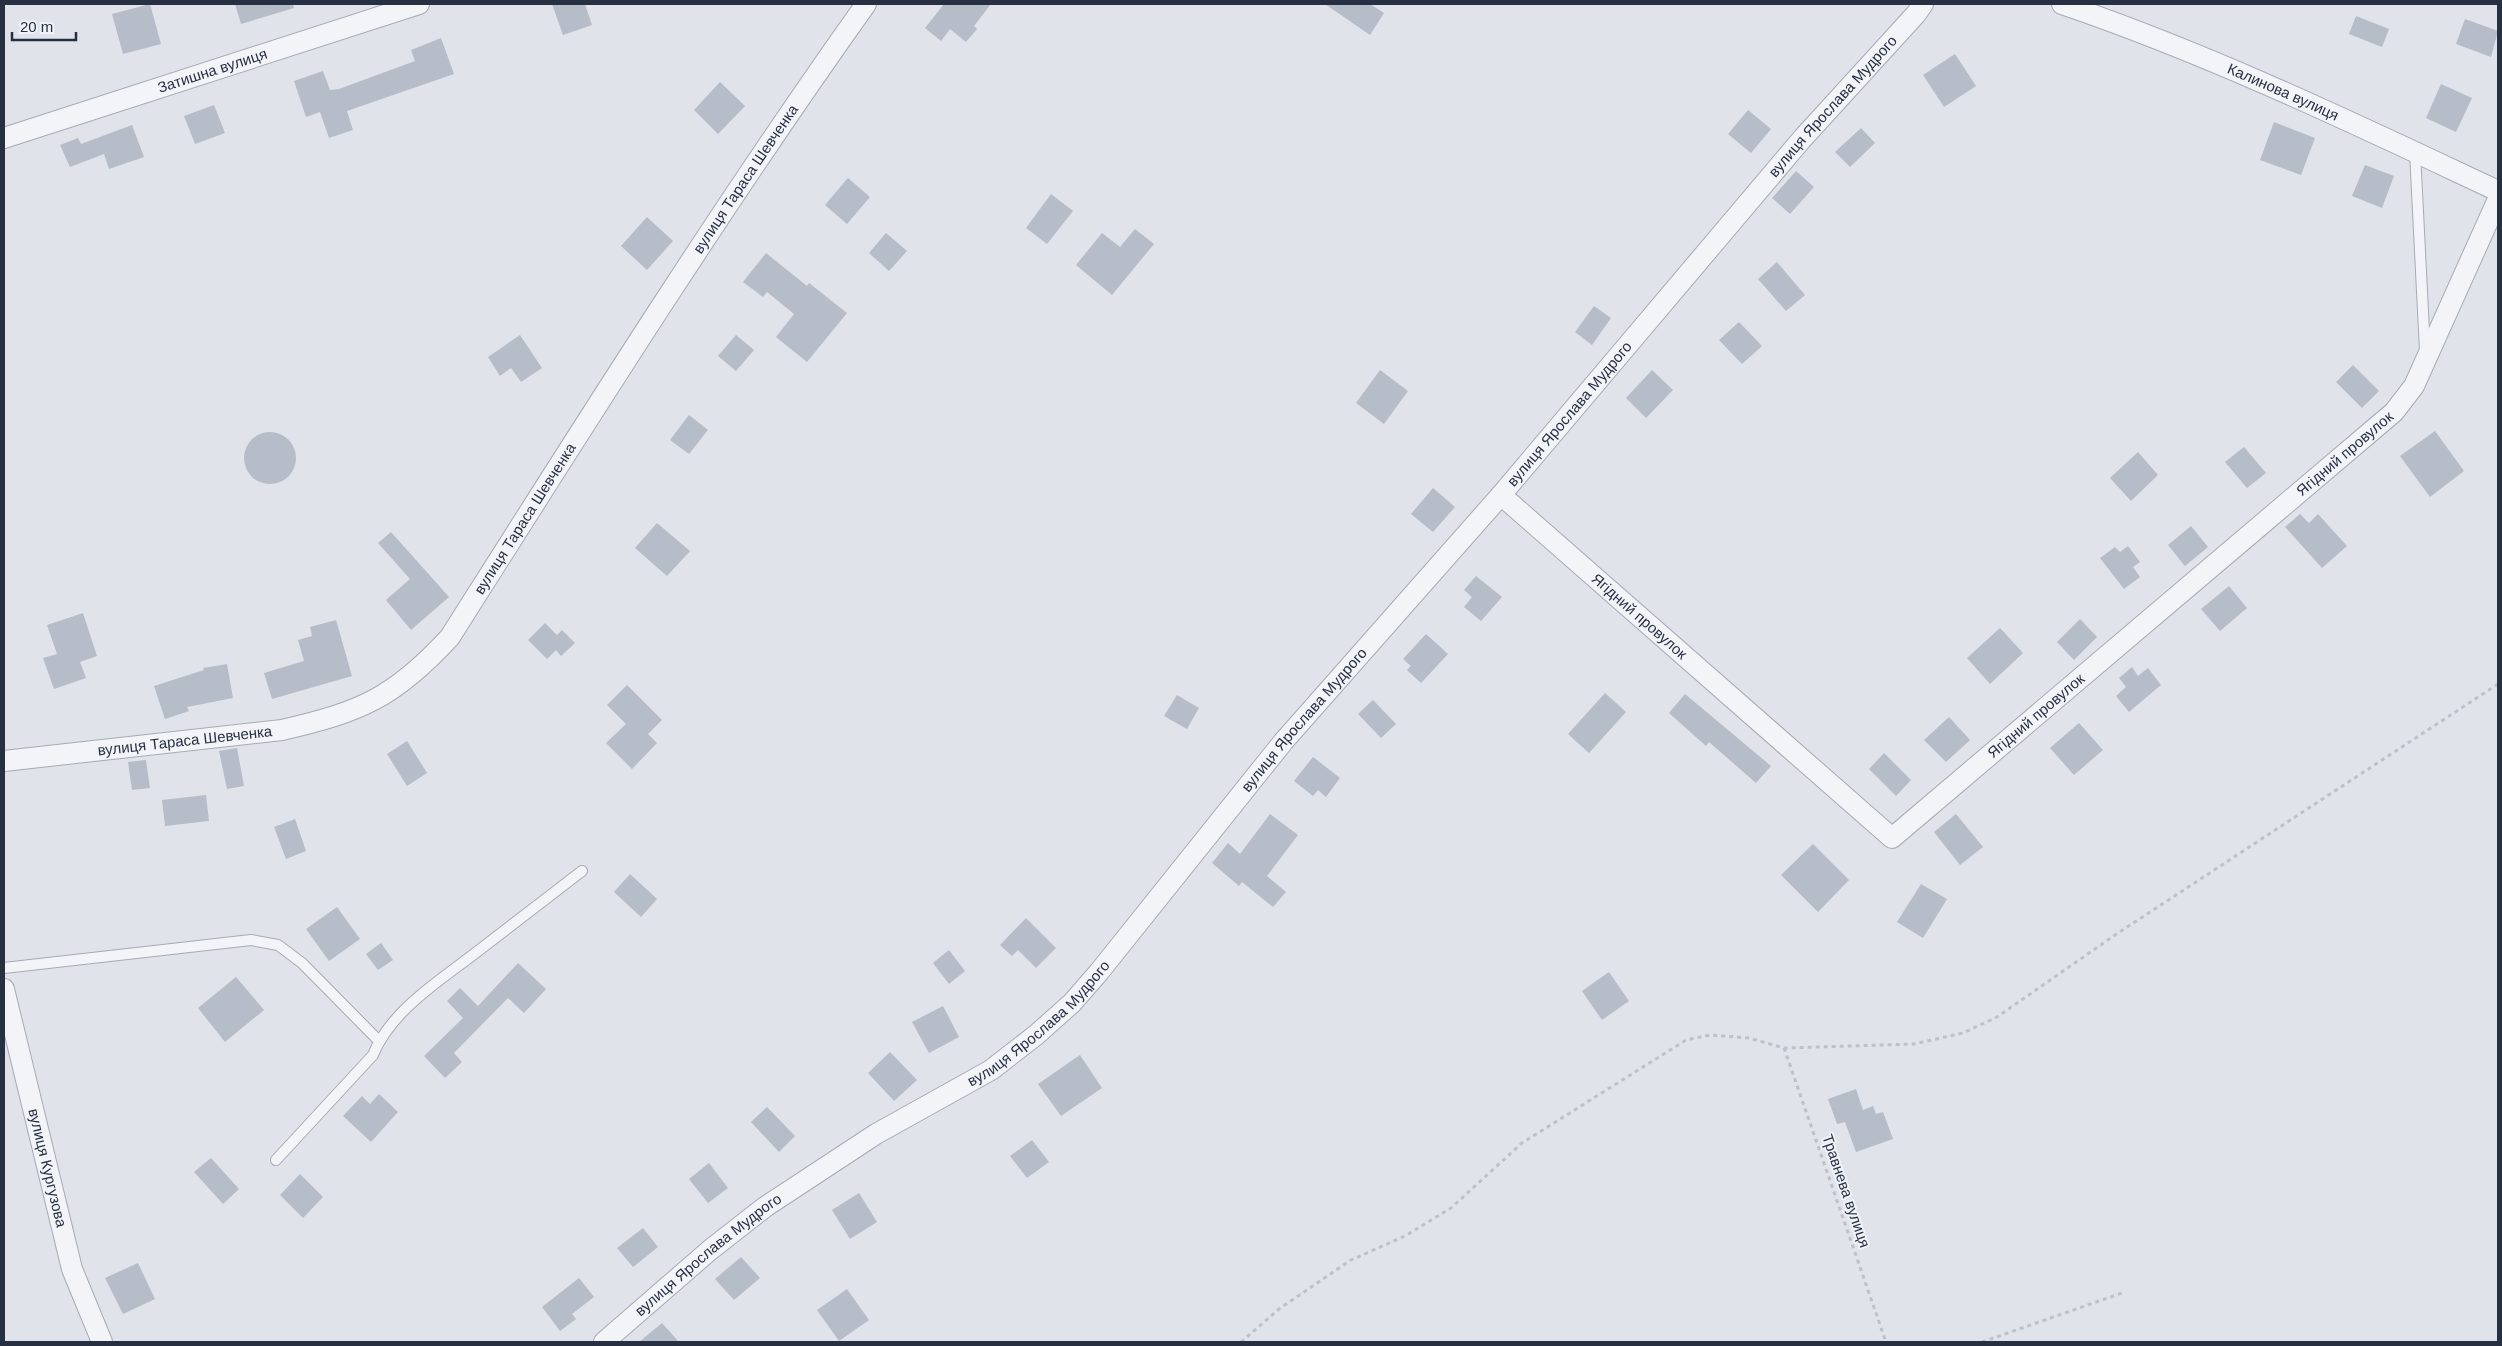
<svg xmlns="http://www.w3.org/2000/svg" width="2502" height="1346" viewBox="0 0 2502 1346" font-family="Helvetica,sans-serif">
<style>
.building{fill:#b6bcc8}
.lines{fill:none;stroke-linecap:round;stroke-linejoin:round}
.service-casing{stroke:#a5aab5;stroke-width:12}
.minor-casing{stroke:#a5aab5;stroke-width:22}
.path{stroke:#bec1c9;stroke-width:3;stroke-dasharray:4 4;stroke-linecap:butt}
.service{stroke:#f3f4f8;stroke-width:10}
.minor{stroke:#f3f4f8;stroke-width:20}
.labels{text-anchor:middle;stroke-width:4;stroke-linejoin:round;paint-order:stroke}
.street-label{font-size:15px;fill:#273043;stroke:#eff2f7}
</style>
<rect width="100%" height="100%" fill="#e0e3ea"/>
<g class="building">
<polygon points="150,4 161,44 123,54 112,14"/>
<polygon points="235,4 293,4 294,8 241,24"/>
<polygon points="552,4 585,4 592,25 563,35"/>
<polygon points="944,4 991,4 974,26 977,29 966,42 950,29 941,41 925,28"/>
<polygon points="1325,4 1370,4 1384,13 1370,35"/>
<polygon points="2356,16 2389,29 2382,47 2349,34"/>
<polygon points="2465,19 2498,31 2491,57 2456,44"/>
<polygon points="441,38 454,74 347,111 353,130 329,138 320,112 306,117 294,81 323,71 330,90 339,89 415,61 411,50"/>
<polygon points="1955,54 1976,86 1944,107 1923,75"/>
<polygon points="720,82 745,106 718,134 694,110"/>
<polygon points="2441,84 2472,98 2456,132 2426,118"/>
<polygon points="214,105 225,133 195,144 184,116"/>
<polygon points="1748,110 1771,129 1751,153 1728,134"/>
<polygon points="2274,122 2315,138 2301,175 2260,160"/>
<polygon points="132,125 144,157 109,169 104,154 70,167 60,145 78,138 81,144"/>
<polygon points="1861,128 1875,143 1850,167 1835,152"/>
<polygon points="2365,165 2394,176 2382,208 2352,196"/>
<polygon points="1796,171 1814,187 1790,214 1772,198"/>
<polygon points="848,178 870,197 847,224 825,205"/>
<polygon points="1051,194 1073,211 1047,244 1026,228"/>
<polygon points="647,217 673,241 647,270 621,246"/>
<polygon points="1135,229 1154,244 1112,295 1076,265 1102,233 1120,247"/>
<polygon points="886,233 907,251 889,271 869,253"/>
<polygon points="766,253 807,286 809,283 847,313 807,362 776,337 794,314 767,292 763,297 743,282"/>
<polygon points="1777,262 1805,295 1786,311 1758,279"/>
<polygon points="1594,306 1611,318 1592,345 1575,332"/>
<polygon points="1739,322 1762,346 1742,364 1719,340"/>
<polygon points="520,335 542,368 521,382 511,368 500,376 488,357"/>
<polygon points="736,335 754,350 736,371 718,356"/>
<polygon points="2353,365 2379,391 2362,408 2336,382"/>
<polygon points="1380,370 1408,391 1384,424 1356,403"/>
<polygon points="1652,370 1673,390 1646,418 1626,398"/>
<polygon points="689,415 708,430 689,454 670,440"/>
<polygon points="2435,431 2464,471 2430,497 2400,456"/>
<circle cx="270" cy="458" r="26"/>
<polygon points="2244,447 2266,473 2247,488 2225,462"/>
<polygon points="2138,452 2158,475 2131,501 2110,478"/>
<polygon points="1433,488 1455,507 1433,532 1411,514"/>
<polygon points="2300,514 2309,523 2318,514 2347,546 2322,568 2285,527"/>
<polygon points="657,523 690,551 667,576 635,548"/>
<polygon points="2191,526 2208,547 2185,566 2168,545"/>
<polygon points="391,532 449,597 411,630 386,600 410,579 378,543"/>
<polygon points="2128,546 2140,562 2133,567 2140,577 2124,589 2100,558 2115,547 2120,552"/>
<polygon points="1476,576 1502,597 1481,621 1464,607 1472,597 1464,590"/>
<polygon points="2229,586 2247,608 2220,631 2201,609"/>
<polygon points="83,613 97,656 80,662 86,678 54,689 43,658 57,654 47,625"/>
<polygon points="2080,619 2097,637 2074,660 2057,642"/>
<polygon points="336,620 352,676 272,699 264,673 304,661 298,640 312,636 310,627"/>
<polygon points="545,623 557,635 562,630 575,643 561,656 556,650 547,659 528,640"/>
<polygon points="2000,628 2023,653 1990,684 1967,658"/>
<polygon points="1426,634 1448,654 1421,683 1407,670 1411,666 1403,659"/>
<polygon points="227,664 233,698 187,707 189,711 165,719 154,686 204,670 203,668"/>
<polygon points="2132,667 2138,676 2148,668 2161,685 2129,712 2116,696 2126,687 2119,678"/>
<polygon points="627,685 662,720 648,734 657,743 632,769 606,743 626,724 607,705"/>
<polygon points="1605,693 1626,712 1589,753 1568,734"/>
<polygon points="1685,694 1771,766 1756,783 1709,742 1706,746 1669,713"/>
<polygon points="1177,695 1199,708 1187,729 1164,716"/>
<polygon points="1373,700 1396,724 1381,738 1358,714"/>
<polygon points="1949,717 1970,740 1946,762 1924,740"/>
<polygon points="2079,723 2103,750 2074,775 2050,748"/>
<polygon points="407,741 427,773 407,786 387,754"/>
<polygon points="237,748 244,786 227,789 219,751"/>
<polygon points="1884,753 1911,780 1896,796 1869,769"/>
<polygon points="1313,757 1340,778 1326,797 1318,790 1313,796 1294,781"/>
<polygon points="146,760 150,788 132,790 128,762"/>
<polygon points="206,795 209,821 165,826 162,800"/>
<polygon points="1270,814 1298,835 1267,876 1286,892 1273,907 1242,882 1239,886 1212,863 1228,843 1240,854"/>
<polygon points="1956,814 1983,847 1960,865 1934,832"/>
<polygon points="295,819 306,851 286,859 274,827"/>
<polygon points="1813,844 1849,880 1818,912 1781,875"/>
<polygon points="630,874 657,899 641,917 614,892"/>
<polygon points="1921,884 1947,899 1923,938 1897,922"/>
<polygon points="337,907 360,939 329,961 306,929"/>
<polygon points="1026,918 1056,948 1036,968 1018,950 1012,956 1000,945"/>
<polygon points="381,943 393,960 378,970 366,954"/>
<polygon points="949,950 965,971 949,984 933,963"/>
<polygon points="518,963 546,989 524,1013 508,998 454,1053 462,1062 445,1078 424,1056 463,1018 447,1001 460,988 478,1006"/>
<polygon points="1609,972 1629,1001 1602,1020 1582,991"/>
<polygon points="236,977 264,1010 225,1042 198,1008"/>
<polygon points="943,1006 959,1037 929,1053 912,1022"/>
<polygon points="890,1052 917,1080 894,1101 868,1073"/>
<polygon points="1080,1055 1102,1088 1061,1116 1038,1084"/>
<polygon points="1856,1089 1863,1110 1873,1106 1876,1114 1883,1112 1893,1139 1856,1152 1845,1122 1837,1124 1828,1099"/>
<polygon points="379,1094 398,1112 371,1142 343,1116 362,1096 370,1104"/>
<polygon points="767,1107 795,1136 779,1152 751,1122"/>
<polygon points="1032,1140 1049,1162 1027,1178 1010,1156"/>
<polygon points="211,1158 239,1189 223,1204 194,1172"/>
<polygon points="709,1163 728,1188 708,1203 689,1179"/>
<polygon points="300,1174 323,1197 303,1218 280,1195"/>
<polygon points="859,1193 877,1222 850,1239 832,1210"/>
<polygon points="643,1228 658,1247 633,1267 617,1248"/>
<polygon points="741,1257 760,1278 734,1300 715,1279"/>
<polygon points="138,1263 155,1299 123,1314 105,1278"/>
<polygon points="579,1278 594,1297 572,1314 576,1319 560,1331 542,1307"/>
<polygon points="847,1289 869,1320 839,1341 817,1310"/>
<polygon points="662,1323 679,1342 639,1342"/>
</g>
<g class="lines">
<defs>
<g id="service">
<polyline points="2415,152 2425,351"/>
<polyline points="4,968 251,940 278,945 302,963 379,1041"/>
<path d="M276 1160 373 1055C391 1010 441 980 478 951 513 924 547 898 582 871"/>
</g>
<g id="minor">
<path id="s1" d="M2062 4C2212 55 2355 124 2498 191"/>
<path id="s2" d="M4 138 419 4"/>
<path id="s3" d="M1501 495 1892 838 2394 412 2414 386 2498 199"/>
<path id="s4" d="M4 761 282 730C361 712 395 697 450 637 585 424 720 209 866 4"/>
<path id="s5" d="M4 989 72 1269 102 1342"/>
<path id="s6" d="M604 1342 710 1250 765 1207 876 1134 991 1070 1036 1035 1072 1003 1099 972 1283 742 1501 495 1802 139 1916 14 1923 4"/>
</g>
</defs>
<use href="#service" class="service-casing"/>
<use href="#minor" class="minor-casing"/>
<g class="path">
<polyline points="1784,1048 1886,1342"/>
<polyline points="1241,1342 1279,1309 1351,1260 1405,1236 1451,1208 1522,1143 1686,1040 1710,1035 1749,1038 1784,1048 1914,1044 1963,1033 1997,1017 2115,935 2498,684"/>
<polyline points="1982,1342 2122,1293"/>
</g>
<use href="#service" class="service"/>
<use href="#minor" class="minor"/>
</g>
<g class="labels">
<g class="street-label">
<text dy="5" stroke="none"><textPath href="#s2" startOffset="219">Затишна вулиця</textPath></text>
<text dy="5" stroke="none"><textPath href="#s1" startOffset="238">Калинова вулиця</textPath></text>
<text dy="5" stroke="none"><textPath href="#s6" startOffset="1756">вулиця Ярослава Мудрого</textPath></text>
<text dy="5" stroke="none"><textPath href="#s4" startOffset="1021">вулиця Тараса Шевченка</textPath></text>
<text dy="5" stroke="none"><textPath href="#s6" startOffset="1351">вулиця Ярослава Мудрого</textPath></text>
<text dy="5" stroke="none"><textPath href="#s3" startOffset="1114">Ягідний провулок</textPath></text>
<text dy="5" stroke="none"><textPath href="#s4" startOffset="616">вулиця Тараса Шевченка</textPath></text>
<text dy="5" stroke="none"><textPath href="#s3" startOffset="184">Ягідний провулок</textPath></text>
<text dy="5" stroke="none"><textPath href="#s3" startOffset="709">Ягідний провулок</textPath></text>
<text dy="5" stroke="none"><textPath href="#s6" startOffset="946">вулиця Ярослава Мудрого</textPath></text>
<text dy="5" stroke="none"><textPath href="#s4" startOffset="182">вулиця Тараса Шевченка</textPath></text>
<text dy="5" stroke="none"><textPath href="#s6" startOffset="541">вулиця Ярослава Мудрого</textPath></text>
<text dy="5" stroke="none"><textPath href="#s5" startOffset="184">вулиця Кургузова</textPath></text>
<text transform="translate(1846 1191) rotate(71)" y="5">Травнева вулиця</text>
<text dy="5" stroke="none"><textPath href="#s6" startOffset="136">вулиця Ярослава Мудрого</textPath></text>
</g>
</g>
<rect width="2502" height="1346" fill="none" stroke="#273043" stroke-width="10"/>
<path d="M12 32v8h64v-8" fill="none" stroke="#273043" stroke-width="2.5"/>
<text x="20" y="32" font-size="15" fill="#273043" stroke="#eff2f7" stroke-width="4" paint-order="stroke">20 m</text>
</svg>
